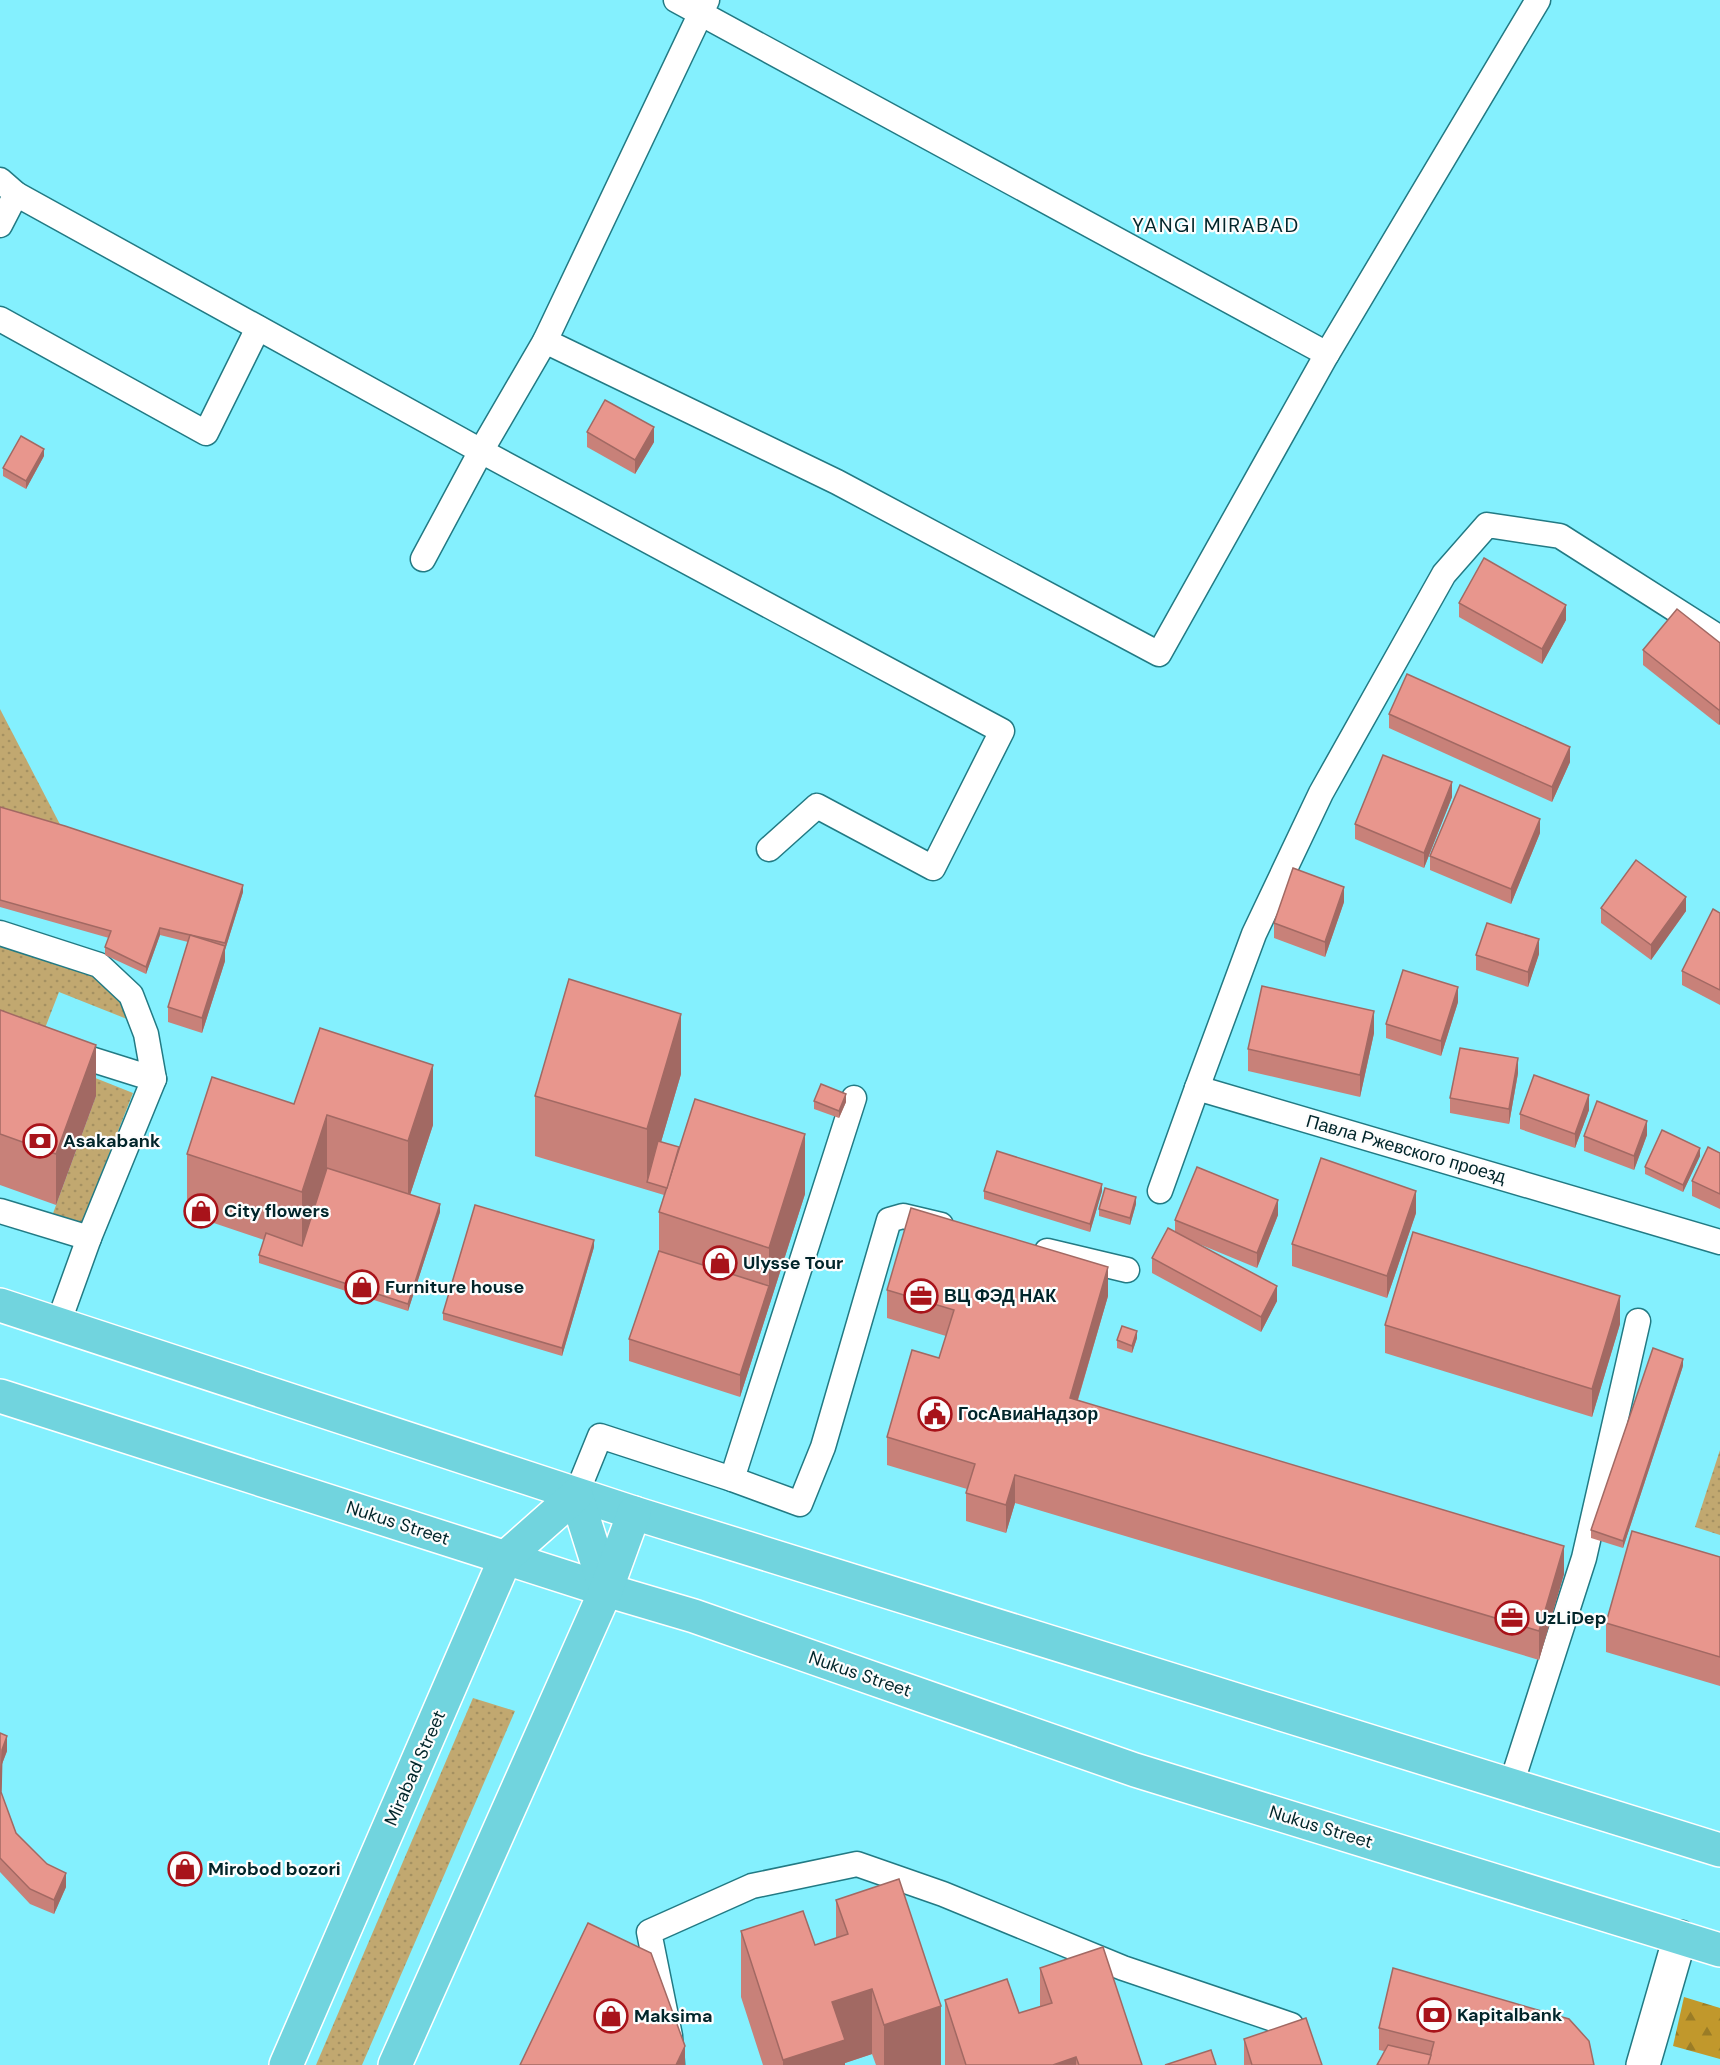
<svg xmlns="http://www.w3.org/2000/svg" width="1720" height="2065" viewBox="0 0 1720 2065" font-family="'DM Sans',sans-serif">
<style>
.grass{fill:url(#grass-dots)}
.forest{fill:url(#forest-firs)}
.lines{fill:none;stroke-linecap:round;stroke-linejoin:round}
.service-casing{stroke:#227a84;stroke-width:27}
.minor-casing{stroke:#227a84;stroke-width:36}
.primary-casing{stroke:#fff;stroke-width:36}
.service{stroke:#fff;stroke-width:24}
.minor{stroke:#fff;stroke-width:33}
.primary{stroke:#71d4de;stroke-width:33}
.wall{fill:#c88179}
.shaded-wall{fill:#a26963}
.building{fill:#e8968d;stroke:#a26963;stroke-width:1.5}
.labels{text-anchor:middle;stroke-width:4.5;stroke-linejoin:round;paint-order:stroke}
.poi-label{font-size:18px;font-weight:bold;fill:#01252a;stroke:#fdfdfd;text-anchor:start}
.street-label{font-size:18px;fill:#01252a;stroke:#fdfdfd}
.neighbourhood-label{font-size:20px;letter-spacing:1.5px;fill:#01252a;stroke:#fdfdfd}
</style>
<defs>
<pattern id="grass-dots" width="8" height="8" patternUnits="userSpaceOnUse" patternTransform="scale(1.5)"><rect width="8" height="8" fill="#c1a870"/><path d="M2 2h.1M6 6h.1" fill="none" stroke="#a49061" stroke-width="1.8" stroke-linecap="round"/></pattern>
<pattern id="forest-firs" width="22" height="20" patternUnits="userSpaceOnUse" patternTransform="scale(1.5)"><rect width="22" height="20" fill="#c1982c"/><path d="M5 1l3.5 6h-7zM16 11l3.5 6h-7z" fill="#9a7c26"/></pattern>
</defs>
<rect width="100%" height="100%" fill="#84f0fe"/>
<g class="grass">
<polygon points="0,709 65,834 0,814"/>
<polygon points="0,937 77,961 112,988 137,1023 59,992 35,1054 133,1093 76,1238 48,1227 96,1096 0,1061"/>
<polygon points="1720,1450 1720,1535 1695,1527"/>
<polygon points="473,1698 515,1711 362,2065 316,2065"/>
</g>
<polygon class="forest" points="1684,1997 1720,2008 1720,2059 1673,2046"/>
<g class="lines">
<defs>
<g id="service">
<polyline points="676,0 1327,354"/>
<polyline points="0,180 16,194 481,451 1002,731 933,868 817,806 769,849"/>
<polyline points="0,225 16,194"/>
<polyline points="0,319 206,433 258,328"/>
<polyline points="545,341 837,482 1159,654 1327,354 1538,0"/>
<polyline points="423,559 481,451 545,341 707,0"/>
<polyline points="0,933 99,965 131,995 146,1034 154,1079 65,1051"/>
<polyline points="1197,1088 1254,934 1321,793 1444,574 1487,525 1560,536 1720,638"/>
<polyline points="1160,1191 1197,1088 1720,1242"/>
<polyline points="0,1211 89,1238"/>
<polyline points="1047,1251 1127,1270"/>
<polyline points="58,1324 89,1238 154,1079"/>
<polyline points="732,1479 854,1098"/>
<polyline points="576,1495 600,1436 732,1479 800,1504 823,1447 889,1220 903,1216 941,1225"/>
<polyline points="1511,1785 1584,1558 1638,1321"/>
<polyline points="672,2065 670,2036 649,1932 752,1886 857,1864 943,1894 1123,1968 1291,2025"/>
</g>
<polyline id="minor" points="1643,2065 1680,1937"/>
<g id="primary">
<polyline points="0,1305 634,1513 1720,1850"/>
<polyline points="0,1396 606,1590 694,1616 1135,1770 1720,1950"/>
<polyline points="576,1495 606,1590"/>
<polyline points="286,2065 506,1557 576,1495"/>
<polyline points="395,2065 606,1590 634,1513"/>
</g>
</defs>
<use href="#service" class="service-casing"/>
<use href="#minor" class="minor-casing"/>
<use href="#primary" class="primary-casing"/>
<use href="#service" class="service"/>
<use href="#minor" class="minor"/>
<use href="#primary" class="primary"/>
</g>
<g class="wall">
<polygon points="587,432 654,442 635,474 587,447"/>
<polygon points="44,456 26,489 3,476 3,468"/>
<polygon points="1459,603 1566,620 1542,664 1459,617"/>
<polygon points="1720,643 1720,724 1719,725 1643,665 1643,650"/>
<polygon points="1389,714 1570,762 1552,802 1389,728"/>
<polygon points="1452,797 1424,868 1355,839 1355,824"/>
<polygon points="0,807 243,892 225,950 225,961 202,1033 168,1022 168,1007 188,942 160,935 146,974 105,955 105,947 109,938 0,907"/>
<polygon points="1540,833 1511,904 1430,870 1430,856"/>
<polygon points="1344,902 1325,957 1274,938 1274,923"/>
<polygon points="1601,908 1686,911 1651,960 1601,923"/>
<polygon points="1720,913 1720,1005 1682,985 1682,971"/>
<polygon points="1539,954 1528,987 1476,970 1476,955"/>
<polygon points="1458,1002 1441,1056 1386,1038 1386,1024"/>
<polygon points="0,1010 96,1096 56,1205 0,1185"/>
<polygon points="1374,1033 1360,1097 1248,1071 1248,1049"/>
<polygon points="1518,1073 1509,1124 1450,1113 1450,1098"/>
<polygon points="681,1074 661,1142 805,1194 740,1397 629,1361 629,1339 659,1251 659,1212 664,1195 535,1156 535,1096"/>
<polygon points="814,1101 846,1102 839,1118 814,1109"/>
<polygon points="294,1104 433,1125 410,1195 440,1212 408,1311 259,1263 259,1255 264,1240 187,1214 187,1154"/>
<polygon points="1589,1110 1575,1148 1520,1129 1520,1114"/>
<polygon points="1647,1135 1634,1170 1584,1151 1584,1136"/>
<polygon points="1720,1153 1720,1209 1692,1196 1692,1181"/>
<polygon points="1700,1156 1683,1192 1645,1174 1645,1167"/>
<polygon points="984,1191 1102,1191 1090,1232 984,1199"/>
<polygon points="1136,1204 1130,1225 1099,1216 1099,1209"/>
<polygon points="1416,1213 1387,1298 1292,1266 1292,1244"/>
<polygon points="1278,1215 1257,1268 1199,1244 1277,1301 1261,1332 1152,1273 1152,1258 1175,1232 1175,1220"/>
<polygon points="594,1247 562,1356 443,1320 443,1313"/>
<polygon points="887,1290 1108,1296 1078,1400 1564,1574 1539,1660 1015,1503 1006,1533 966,1521 966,1493 967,1489 887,1465 887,1437 939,1358 946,1336 887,1318"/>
<polygon points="1620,1324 1592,1417 1385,1353 1385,1325"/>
<polygon points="1137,1338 1132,1353 1117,1348 1117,1340"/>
<polygon points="1683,1366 1623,1548 1591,1538 1591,1530"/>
<polygon points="1720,1557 1720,1686 1606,1652 1606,1623"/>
<polygon points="0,1733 7,1751 2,1764 1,1793 16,1833 66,1887 54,1914 30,1904 0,1872"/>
<polygon points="836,1900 941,2065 876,2065 872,2054 845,2063 845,2065 763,2065 741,1997 741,1931 815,1945 836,1938"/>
<polygon points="1040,1968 1142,2065 945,2065 945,2000 1019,2013 1040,2007"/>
<polygon points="1379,2028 1594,2065 1377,2065 1384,2051 1379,2050"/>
<polygon points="1244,2039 1322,2065 1244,2065"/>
</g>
<g class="shaded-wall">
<polygon points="654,427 654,442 635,474 635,460"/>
<polygon points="44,449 44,456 26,489 26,481"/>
<polygon points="1566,605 1566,620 1542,664 1542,649"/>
<polygon points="1720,709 1720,724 1719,725 1719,710"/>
<polygon points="1570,747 1570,762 1552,802 1552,787"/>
<polygon points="1452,782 1452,797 1424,868 1424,853"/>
<polygon points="1540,819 1540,833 1511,904 1511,889"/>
<polygon points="243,885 243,892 225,950 225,943"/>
<polygon points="1344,887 1344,902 1325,957 1325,942"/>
<polygon points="1686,897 1686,911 1651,960 1651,945"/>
<polygon points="160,928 160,935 146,974 146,967"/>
<polygon points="1539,939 1539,954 1528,987 1528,972"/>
<polygon points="225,946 225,961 202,1033 202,1018"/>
<polygon points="1458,987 1458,1002 1441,1056 1441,1041"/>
<polygon points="1374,1011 1374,1033 1360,1097 1360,1075"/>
<polygon points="681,1014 681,1074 649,1183 647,1182 647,1129"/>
<polygon points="96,1045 96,1096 56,1205 56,1154"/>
<polygon points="1518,1058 1518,1073 1509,1124 1509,1109"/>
<polygon points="433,1065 433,1125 408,1201 408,1141"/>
<polygon points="846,1094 846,1102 839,1118 839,1111"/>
<polygon points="1589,1095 1589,1110 1575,1148 1575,1134"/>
<polygon points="327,1115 327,1175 302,1252 302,1192"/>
<polygon points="1647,1121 1647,1135 1634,1170 1634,1156"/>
<polygon points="805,1134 805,1194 740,1397 740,1375 769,1286 769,1248"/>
<polygon points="1700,1148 1700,1156 1683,1192 1683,1185"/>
<polygon points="1102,1184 1102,1191 1090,1232 1090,1224"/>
<polygon points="1416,1191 1416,1213 1387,1298 1387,1276"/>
<polygon points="1136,1197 1136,1204 1130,1225 1130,1218"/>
<polygon points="1278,1200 1278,1215 1257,1268 1257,1253"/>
<polygon points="440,1204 440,1212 408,1311 408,1304"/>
<polygon points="594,1240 594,1247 562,1356 562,1348"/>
<polygon points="1108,1267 1108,1296 1070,1426 1070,1398"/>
<polygon points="1277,1286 1277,1301 1261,1332 1261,1317"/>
<polygon points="1620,1296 1620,1324 1592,1417 1592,1389"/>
<polygon points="1137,1331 1137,1338 1132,1353 1132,1346"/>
<polygon points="1683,1359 1683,1366 1623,1548 1623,1541"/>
<polygon points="1015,1475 1015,1503 1006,1533 1006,1505"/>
<polygon points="1564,1546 1564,1574 1539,1660 1539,1631"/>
<polygon points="7,1736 7,1751 2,1764 2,1750"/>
<polygon points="66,1873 66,1887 54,1914 54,1900"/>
<polygon points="872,1989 872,2054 845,2063 845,2065 783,2065 783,2060 832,2002"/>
<polygon points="941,2006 941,2065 884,2065 884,2025"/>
<polygon points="685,2046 685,2065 676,2065"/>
<polygon points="1076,2057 1076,2065 1053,2065"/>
</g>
<g class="building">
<polygon points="605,400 654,427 635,460 587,432"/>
<polygon points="21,436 44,449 26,481 3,468"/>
<polygon points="1484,558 1566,605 1542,649 1459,603"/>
<polygon points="1677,609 1720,643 1720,709 1719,710 1643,650"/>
<polygon points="1407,674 1570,747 1552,787 1389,714"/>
<polygon points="1383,755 1452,782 1424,853 1355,824"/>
<polygon points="1460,785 1540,819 1511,889 1430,856"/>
<polygon points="0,807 65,826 243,885 225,943 160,928 146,967 105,947 111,931 0,900"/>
<polygon points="1636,860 1686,897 1651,945 1601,908"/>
<polygon points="1293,868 1344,887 1325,942 1274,923"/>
<polygon points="1713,909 1720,913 1720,990 1682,971"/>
<polygon points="1487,923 1539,939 1528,972 1476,955"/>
<polygon points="190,935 225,946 202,1018 168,1007"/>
<polygon points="1403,970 1458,987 1441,1041 1386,1024"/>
<polygon points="569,979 681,1014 647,1129 535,1096"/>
<polygon points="1262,986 1374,1011 1360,1075 1248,1049"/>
<polygon points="0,1010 96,1045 56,1154 0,1134"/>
<polygon points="320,1028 433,1065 408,1141 327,1115 302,1192 187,1154 212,1077 294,1104"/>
<polygon points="1460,1048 1518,1058 1509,1109 1450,1098"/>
<polygon points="1534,1075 1589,1095 1575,1134 1520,1114"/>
<polygon points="821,1084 846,1094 839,1111 814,1101"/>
<polygon points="695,1099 805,1134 769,1248 659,1212"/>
<polygon points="1597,1101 1647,1121 1634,1156 1584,1136"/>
<polygon points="1662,1130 1700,1148 1683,1185 1645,1167"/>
<polygon points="658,1141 679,1147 667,1188 647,1182"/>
<polygon points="1708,1147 1720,1153 1720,1194 1692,1181"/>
<polygon points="997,1151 1102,1184 1090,1224 984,1191"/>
<polygon points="1321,1158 1416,1191 1387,1276 1292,1244"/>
<polygon points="1197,1167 1278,1200 1257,1253 1175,1220"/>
<polygon points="327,1168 440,1204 408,1304 259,1255 266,1233 302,1246"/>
<polygon points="1105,1188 1136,1197 1130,1218 1099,1209"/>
<polygon points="475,1205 594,1240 562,1348 443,1313"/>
<polygon points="911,1208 1108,1267 1070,1398 1564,1546 1539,1631 1015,1475 1006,1505 966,1493 975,1464 887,1437 912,1350 939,1358 954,1310 887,1290"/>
<polygon points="1168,1228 1277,1286 1261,1317 1152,1258"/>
<polygon points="1413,1232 1620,1296 1592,1389 1385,1325"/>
<polygon points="659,1251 769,1286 740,1375 629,1339"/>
<polygon points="1122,1326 1137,1331 1132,1346 1117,1340"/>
<polygon points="1653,1348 1683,1359 1623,1541 1591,1530"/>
<polygon points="1632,1531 1720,1557 1720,1657 1606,1623"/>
<polygon points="0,1733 7,1736 2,1750 1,1792 16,1833 47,1864 66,1873 54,1900 30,1889 0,1858"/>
<polygon points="899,1879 941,2006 884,2025 872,1989 832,2002 845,2040 783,2060 741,1931 803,1911 815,1945 848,1934 836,1900"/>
<polygon points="588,1923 651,1953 685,2046 676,2065 520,2065"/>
<polygon points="1103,1947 1142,2065 1079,2065 1076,2057 1053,2065 966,2065 945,2000 1007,1979 1019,2013 1052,2003 1040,1968"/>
<polygon points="1393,1968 1569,2019 1589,2041 1594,2065 1428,2065 1434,2042 1379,2028"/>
<polygon points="1306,2018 1322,2065 1252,2065 1244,2039"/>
<polygon points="1388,2045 1431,2055 1428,2065 1377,2065"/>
<polygon points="1211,2050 1216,2065 1165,2065"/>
</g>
<defs>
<symbol id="bank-ring" viewBox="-11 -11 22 22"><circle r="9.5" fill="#fdfdfd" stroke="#a8131a" stroke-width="1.5"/><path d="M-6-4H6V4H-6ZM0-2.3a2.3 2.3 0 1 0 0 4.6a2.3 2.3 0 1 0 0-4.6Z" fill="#a8131a"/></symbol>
<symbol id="shop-ring" viewBox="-11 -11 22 22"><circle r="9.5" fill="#fdfdfd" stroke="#a8131a" stroke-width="1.5"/><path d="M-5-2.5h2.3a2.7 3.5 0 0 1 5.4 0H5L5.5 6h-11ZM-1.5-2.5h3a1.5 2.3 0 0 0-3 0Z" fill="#a8131a"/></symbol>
<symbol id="office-ring" viewBox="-11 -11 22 22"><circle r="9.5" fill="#fdfdfd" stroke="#a8131a" stroke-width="1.5"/><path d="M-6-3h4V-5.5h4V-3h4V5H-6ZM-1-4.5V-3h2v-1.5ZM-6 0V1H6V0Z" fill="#a8131a"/></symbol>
<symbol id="civic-ring" viewBox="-11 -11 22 22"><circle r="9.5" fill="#fdfdfd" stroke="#a8131a" stroke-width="1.5"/><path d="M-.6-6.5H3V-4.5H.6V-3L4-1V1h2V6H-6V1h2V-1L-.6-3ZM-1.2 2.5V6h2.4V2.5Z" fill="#a8131a"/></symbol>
</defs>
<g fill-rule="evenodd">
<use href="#bank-ring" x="21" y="1122" width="38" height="38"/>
<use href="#shop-ring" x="182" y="1192" width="38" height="38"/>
<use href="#shop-ring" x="701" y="1244" width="38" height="38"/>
<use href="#shop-ring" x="343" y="1268" width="38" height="38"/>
<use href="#office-ring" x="902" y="1277" width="38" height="38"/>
<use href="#civic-ring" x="916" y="1395" width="38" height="38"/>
<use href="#office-ring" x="1493" y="1599" width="38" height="38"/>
<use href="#shop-ring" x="166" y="1850" width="38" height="38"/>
<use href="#bank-ring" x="1415" y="1996" width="38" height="38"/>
<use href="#shop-ring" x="592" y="1997" width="38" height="38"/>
</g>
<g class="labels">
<g class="poi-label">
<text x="63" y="1147">Asakabank</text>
<text x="224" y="1217">City flowers</text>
<text x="743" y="1269">Ulysse Tour</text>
<text x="385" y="1293">Furniture house</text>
<text x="944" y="1302">ВЦ ФЭД НАК</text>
<text x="958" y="1420">ГосАвиаНадзор</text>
<text x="1535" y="1624">UzLiDep</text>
<text x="208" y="1875">Mirobod bozori</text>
<text x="1457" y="2021">Kapitalbank</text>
<text x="634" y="2022">Maksima</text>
</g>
<g class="street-label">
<text transform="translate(1406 1149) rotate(16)" y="6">Павла Ржевского проезд</text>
<text transform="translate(398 1523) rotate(18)" y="6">Nukus Street</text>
<text transform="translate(860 1674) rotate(19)" y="6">Nukus Street</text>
<text transform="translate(415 1768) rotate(-66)" y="6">Mirabad Street</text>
<text transform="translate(1321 1827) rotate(17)" y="6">Nukus Street</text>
</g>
<g class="neighbourhood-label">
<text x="1216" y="232">YANGI MIRABAD</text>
</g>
</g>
</svg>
